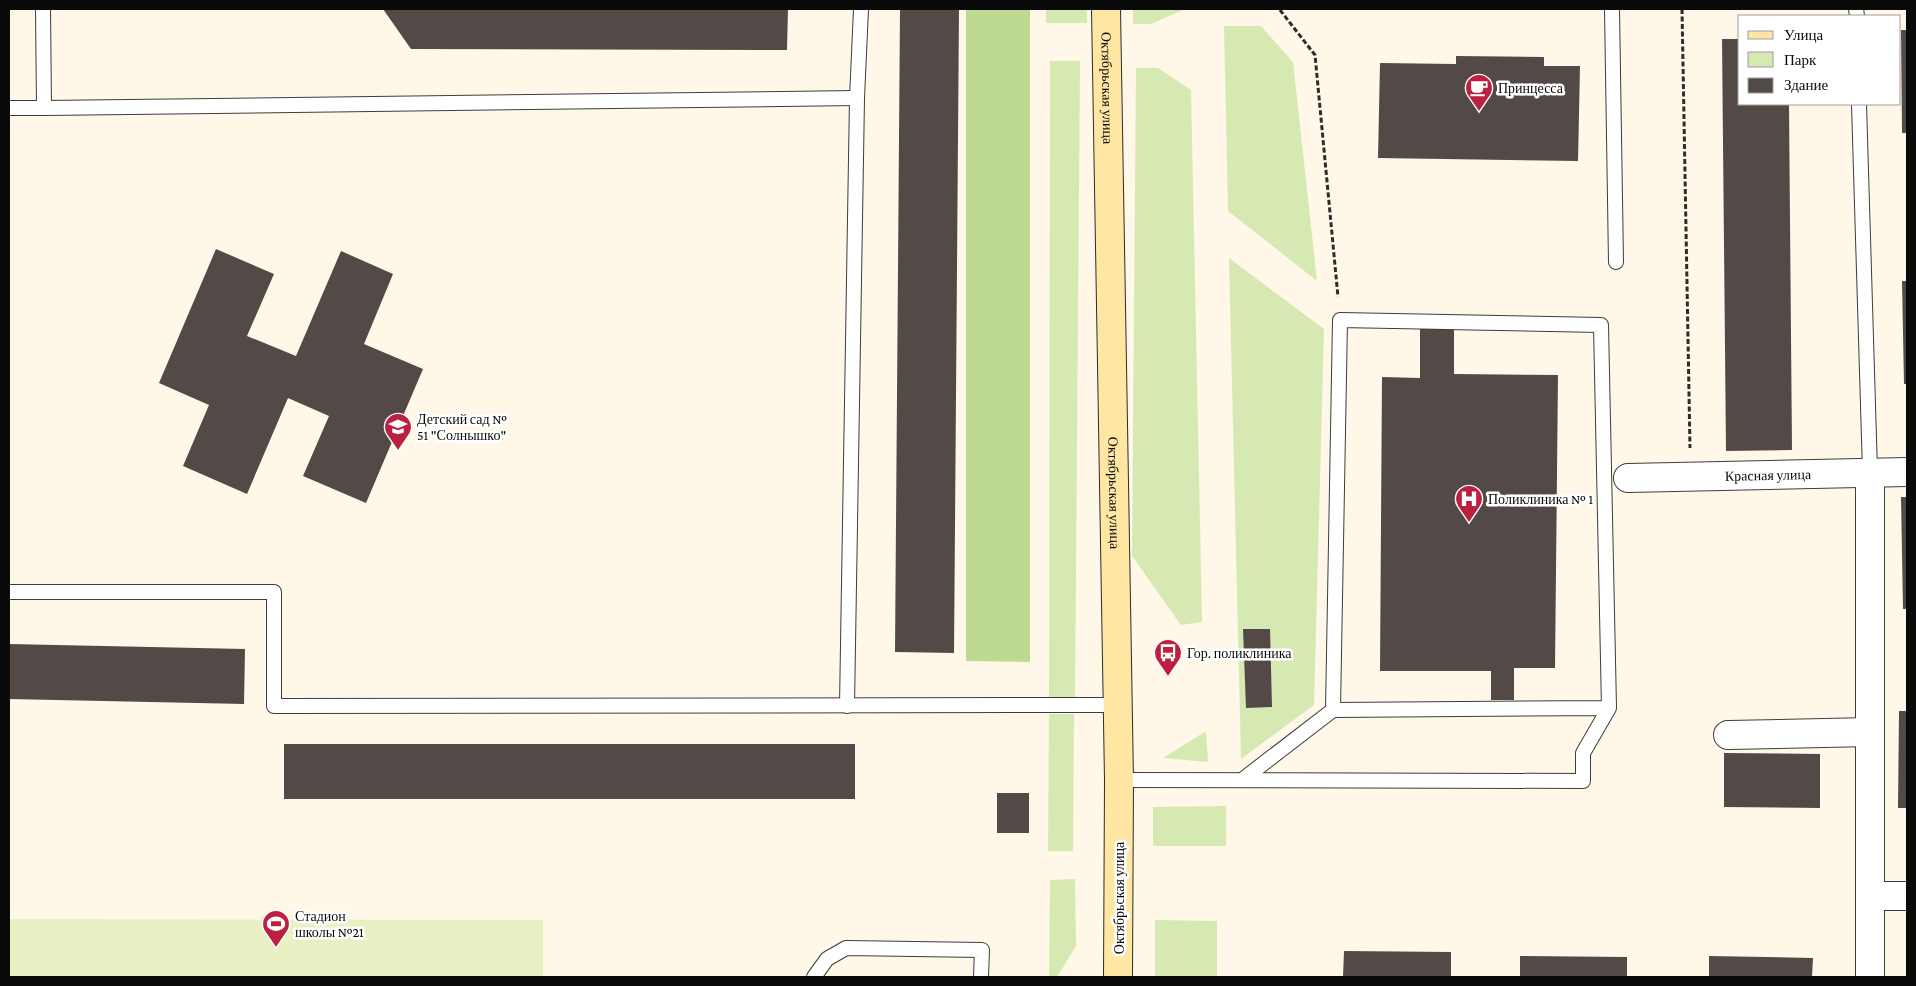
<svg xmlns="http://www.w3.org/2000/svg" width="1916" height="986" viewBox="0 0 1916 986" font-family="'Crimson Pro',serif">
<style>
.green{fill:#d7e9b2}
.forest{fill:#beda91}
.pitch{fill:#e8f0c4}
.building{fill:#534a47}
.lines{fill:none;stroke-linecap:round;stroke-linejoin:round}
.lane-casing{stroke:#3d3d3d;stroke-width:16}
.street-casing{stroke:#3d3d3d;stroke-width:30}
.secondary-casing{stroke:#2c2c2c;stroke-width:30}
.path{stroke:#2c2c2c;stroke-width:3;stroke-dasharray:5 2.5;stroke-linecap:butt}
.lane{stroke:#fff;stroke-width:14}
.street{stroke:#fff;stroke-width:28}
.secondary{stroke:#ffe6a3;stroke-width:28}
.labels{text-anchor:middle;stroke-width:5;stroke-linejoin:round;paint-order:stroke}
.street-label{font-size:14px;fill:#0a0a0a;stroke:#fff}
.poi-label{font-size:14px;fill:#0a0a0a;stroke:#fff;text-anchor:start}
</style>
<rect width="100%" height="100%" fill="#fff7e8"/>
<g class="green">
<rect x="1046" y="9" width="41" height="14"/>
<polygon points="1133,9 1185,9 1151,24 1133,24"/>
<polygon points="1224,26 1261,26 1293,62 1317,281 1228,211"/>
<polygon points="1050,61 1080,61 1075,701 1049,700"/>
<polygon points="1136,68 1158,68 1191,90 1202,622 1181,625 1132,556"/>
<polygon points="1229,258 1324,329 1314,705 1241,759"/>
<polygon points="1049,714 1074,714 1073,851 1048,851"/>
<polygon points="1206,731 1208,762 1163,758"/>
<polygon points="1226,806 1226,846 1153,846 1153,807"/>
<polygon points="1075,879 1076,946 1057,977 1049,977 1050,880"/>
<polygon points="1155,920 1217,921 1217,977 1155,977"/>
</g>
<polygon class="forest" points="966,9 1030,9 1030,662 966,661"/>
<polygon class="pitch" points="9,919 543,920 543,977 9,977"/>
<g class="building">
<polygon points="383,9 788,9 787,50 411,49"/>
<polygon points="900,9 959,9 954,653 895,652"/>
<polygon points="1901,30 1907,30 1907,133 1902,133"/>
<polygon points="1722,39 1740,39 1740,104 1789,104 1792,450 1726,451"/>
<polygon points="1456,56 1544,57 1544,66 1580,66 1578,161 1378,158 1380,63 1456,64"/>
<polygon points="216,249 274,274 247,336 296,356 341,251 393,274 364,344 423,369 366,503 303,476 329,416 288,398 247,494 183,466 209,405 159,383"/>
<polygon points="1902,281 1907,281 1907,384 1904,384"/>
<polygon points="1420,328 1454,328 1454,374 1558,375 1555,668 1514,668 1514,700 1491,700 1491,671 1380,671 1382,377 1420,378"/>
<polygon points="1901,497 1907,497 1907,609 1903,609"/>
<polygon points="1243,629 1270,629 1272,707 1246,708"/>
<polygon points="9,644 245,649 244,704 9,699"/>
<polygon points="1899,711 1907,711 1907,808 1898,808"/>
<rect x="284" y="744" width="571" height="55"/>
<polygon points="1724,753 1820,754 1820,808 1724,807"/>
<rect x="997" y="793" width="32" height="40"/>
<polygon points="1344,951 1451,952 1451,977 1343,977"/>
<polygon points="1520,956 1627,957 1627,977 1520,977"/>
<polygon points="1709,956 1813,958 1812,977 1709,977"/>
</g>
<g class="lines">
<defs>
<g id="lane">
<polyline points="43,9 44,108 857,98"/>
<polyline points="1612,9 1616,262"/>
<polyline points="1856,9 1857,16"/>
<polyline points="1859,104 1870,472"/>
<polyline points="9,108 44,108"/>
<polyline points="9,592 274,592 274,706 1118,705"/>
<polyline points="847,706 857,98 861,9"/>
<polyline points="1119,780 1583,781 1583,753 1609,708 1601,325 1340,320 1333,710 1609,708"/>
<polyline points="1242,780 1333,710"/>
<polyline points="814,977 827,959 846,948 982,950 981,977"/>
</g>
<g id="street">
<path id="s1" d="M1628 478 1907 472"/>
<polyline points="1728,735 1870,732"/>
<polyline points="1870,896 1907,896"/>
<polyline points="1870,977 1870,472"/>
</g>
<g id="secondary">
<path id="s2" d="M1106 9 1119 780 1118 977"/>
</g>
</defs>
<use href="#lane" class="lane-casing"/>
<use href="#street" class="street-casing"/>
<use href="#secondary" class="secondary-casing"/>
<g class="path">
<polyline points="1682,9 1690,448"/>
<polyline points="1280,10 1315,55 1338,297"/>
</g>
<use href="#lane" class="lane"/>
<use href="#street" class="street"/>
<use href="#secondary" class="secondary"/>
</g>
<defs>
<symbol id="cafe-pin" viewBox="-11 -11 22 30"><path d="M0 17L-7.5 6A9.5 9.5 0 1 1 7.5 6Z" fill="#bc2041" stroke="#fff"/><path d="M-5.5-4.5H6V0H3Q3 3.5 0 3.5H-2.5Q-5.5 3.5-5.5 0ZM3-3.2v2h1.7v-2ZM-6 4.5H4V6H-6Z" fill="#fff"/></symbol>
<symbol id="school-pin" viewBox="-11 -11 22 30"><path d="M0 17L-7.5 6A9.5 9.5 0 1 1 7.5 6Z" fill="#bc2041" stroke="#fff"/><path d="M0-5L7-2L0 1L-7-2ZM-4 1L0 2.5L4 1V4Q0 6-4 4Z" fill="#fff"/></symbol>
<symbol id="hospital-pin" viewBox="-11 -11 22 30"><path d="M0 17L-7.5 6A9.5 9.5 0 1 1 7.5 6Z" fill="#bc2041" stroke="#fff"/><path d="M-5-5h3v3.5h4V-5h3V5h-3V1.5h-4V5h-3Z" fill="#fff"/></symbol>
<symbol id="bus-pin" viewBox="-11 -11 22 30"><path d="M0 17L-7.5 6A9.5 9.5 0 1 1 7.5 6Z" fill="#bc2041" stroke="#fff"/><path d="M-5-6H5V4H4V6H2V4H-2V6H-4V4H-5ZM-3.5-4V0h7V-4ZM-3.5 1.2v1.5H-2V1.2ZM2 1.2v1.5H3.5V1.2Z" fill="#fff"/></symbol>
<symbol id="stadium-pin" viewBox="-11 -11 22 30"><path d="M0 17L-7.5 6A9.5 9.5 0 1 1 7.5 6Z" fill="#bc2041" stroke="#fff"/><path d="M0-5a6.5 5 0 1 0 0 10a6.5 5 0 1 0 0-10ZM-3.5-1.8h7v3.6h-7Z" fill="#fff"/></symbol>
</defs>
<g fill-rule="evenodd">
<use href="#cafe-pin" x="1463" y="72" width="32" height="43"/>
<use href="#school-pin" x="382" y="411" width="32" height="43"/>
<use href="#hospital-pin" x="1453" y="483" width="32" height="43"/>
<use href="#bus-pin" x="1152" y="637" width="32" height="43"/>
<use href="#stadium-pin" x="260" y="908" width="32" height="43"/>
</g>
<g class="labels">
<g class="street-label">
<text dy="5" stroke="none"><textPath href="#s2" startOffset="79">Октябрьская улица</textPath></text>
<text dy="5" stroke="none"><textPath href="#s1" startOffset="140">Красная улица</textPath></text>
<text dy="5" stroke="none"><textPath href="#s2" startOffset="484">Октябрьская улица</textPath></text>
<text transform="translate(1119 898) rotate(-90)" y="5">Октябрьская улица</text>
</g>
<g class="poi-label">
<text x="1498" y="93">Принцесса</text>
<text x="417" y="424">Детский сад №<tspan x="417" dy="16">51 "Солнышко"</tspan></text>
<text x="1488" y="504">Поликлиника № 1</text>
<text x="1187" y="658">Гор. поликлиника</text>
<text x="295" y="921">Стадион<tspan x="295" dy="16">школы №21</tspan></text>
</g>
</g>
<rect width="1916" height="986" fill="none" stroke="#0a0a0a" stroke-width="20"/>
<rect x="1738" y="15" width="162" height="90" fill="#ffffff" stroke="#9d9d9d"/>
<rect x="1748" y="31" width="25" height="8" fill="#ffe6a3" stroke="#9d9d9d"/>
<text x="1784" y="40" font-size="15" fill="#0a0a0a">Улица</text>
<rect x="1748" y="52" width="25" height="15" fill="#d7e9b2" stroke="#9d9d9d"/>
<text x="1784" y="65" font-size="15" fill="#0a0a0a">Парк</text>
<rect x="1748" y="78" width="25" height="15" fill="#534a47" stroke="#9d9d9d"/>
<text x="1784" y="90" font-size="15" fill="#0a0a0a">Здание</text>
</svg>
